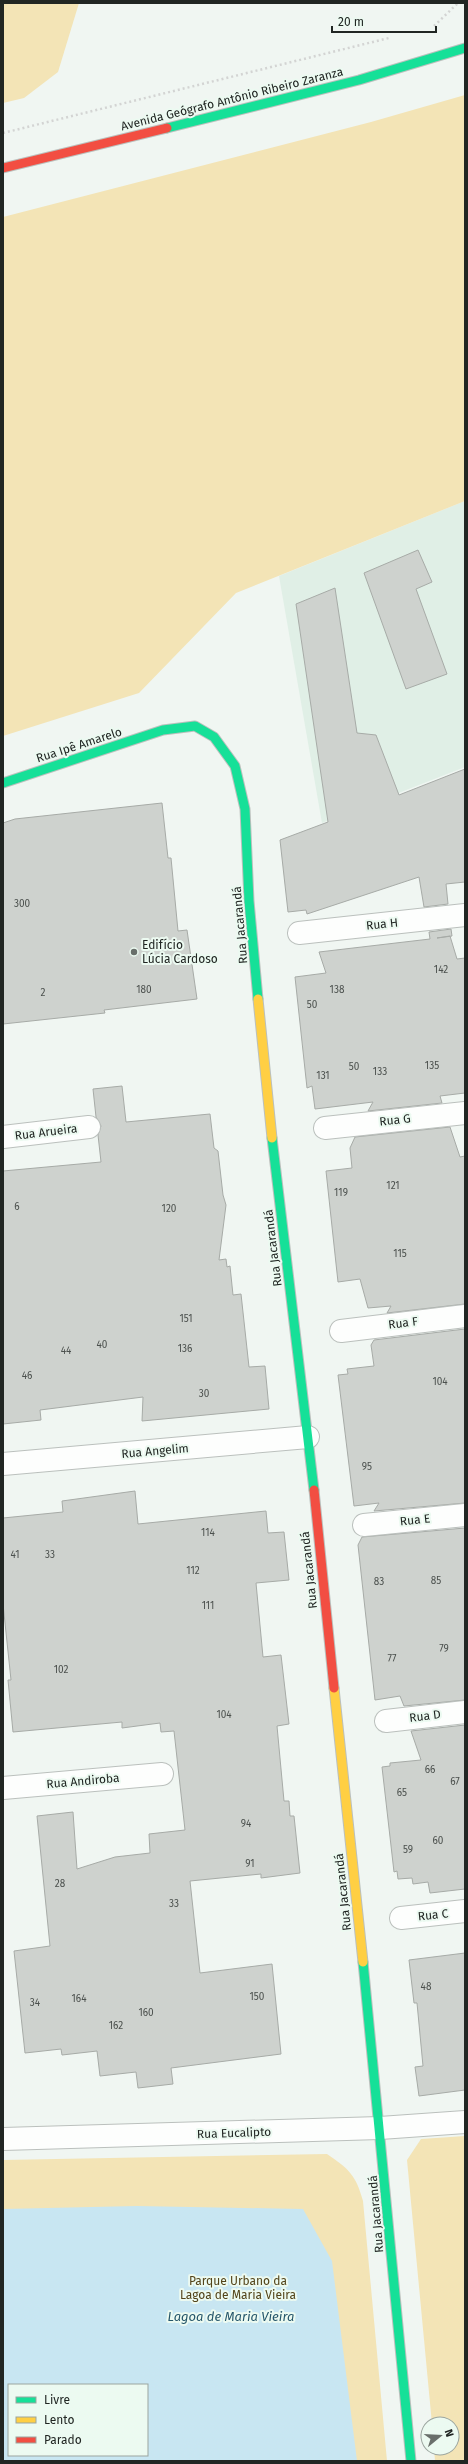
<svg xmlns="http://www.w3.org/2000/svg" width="468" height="2464" viewBox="0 0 468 2464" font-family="'Fira Sans',sans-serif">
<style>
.built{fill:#e0efe6}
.green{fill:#f3e4b6;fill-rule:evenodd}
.water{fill:#c8e6f2;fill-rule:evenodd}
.building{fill:#ced2ce;stroke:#a7aba7}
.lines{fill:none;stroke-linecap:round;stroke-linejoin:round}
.street-casing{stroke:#bbc0bd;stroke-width:24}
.fast-casing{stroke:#bbc0bd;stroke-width:11}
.slow-casing{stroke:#bbc0bd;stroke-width:11}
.jam-casing{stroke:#bbc0bd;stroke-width:11}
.path{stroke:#d3d4d3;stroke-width:2.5;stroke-dasharray:2 3;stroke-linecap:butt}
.street{stroke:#fdfefd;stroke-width:22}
.fast{stroke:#16e098;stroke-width:9}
.slow{stroke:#ffcf43;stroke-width:9}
.jam{stroke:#f24e42;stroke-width:9}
.poi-dot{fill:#696f6b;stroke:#ecfaf1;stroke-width:1.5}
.labels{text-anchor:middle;stroke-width:4;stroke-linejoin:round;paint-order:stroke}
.number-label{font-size:10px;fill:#4c514e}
.street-label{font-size:12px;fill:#212623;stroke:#ecfaf1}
.poi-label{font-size:12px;fill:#212623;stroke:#ecfaf1;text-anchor:start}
.park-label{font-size:12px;fill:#53441a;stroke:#ecfaf1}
.water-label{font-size:13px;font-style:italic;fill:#25566a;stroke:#ecfaf1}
</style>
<rect width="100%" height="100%" fill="#f0f6f2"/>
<polygon class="built" points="465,501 465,767 322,823 279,576"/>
<g class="green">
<polygon points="3,3 79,3 58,72 24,98 3,103"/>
<polygon points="465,95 465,501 236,593 139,693 3,736 3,217 371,122"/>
<polygon points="465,2136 465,2461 435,2461 434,2448 452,2448 452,2424 432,2424 407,2160 421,2139"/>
<path d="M327 2154C349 2169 356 2175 363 2201L387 2461H3V2160ZM9 2385H147V2455H9Z"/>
</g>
<path class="water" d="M137 2206 303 2209 332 2261 357 2461H3V2209ZM9 2385H147V2455H9Z"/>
<g class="building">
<polygon points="418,550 432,582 416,589 447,674 406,689 364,573"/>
<polygon points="335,588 357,733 376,735 399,795 465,769 465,882 446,884 448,904 424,907 419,877 307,914 306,910 288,912 280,840 328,822 296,604"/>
<polygon points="162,803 168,858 171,858 178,931 187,930 197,999 104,1010 105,1013 3,1024 3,823 15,819"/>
<polygon points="451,929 452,936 437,938 450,936 457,959 465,958 465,1093 440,1096 442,1103 368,1111 373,1102 315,1109 312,1086 307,1088 295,977 326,973 319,952 430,939 429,932"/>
<polygon points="122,1086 126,1122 210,1114 214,1148 218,1151 223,1195 226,1205 219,1260 226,1259 227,1267 230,1266 233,1295 241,1294 249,1367 265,1366 269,1409 142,1421 143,1397 40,1410 41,1420 3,1424 3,1171 101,1162 98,1135 101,1126 96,1117 93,1089"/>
<polygon points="450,1127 460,1157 465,1156 465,1304 387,1313 391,1306 368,1308 360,1279 338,1282 326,1171 352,1168 350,1148 355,1137"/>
<polygon points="465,1329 465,1503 374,1511 379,1503 354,1506 338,1375 348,1374 347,1369 374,1366 371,1345 374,1340"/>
<polygon points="135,1491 138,1524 266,1511 268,1533 284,1532 289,1580 256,1583 263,1657 281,1655 289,1724 277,1726 284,1801 289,1801 290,1816 294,1816 300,1873 261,1878 261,1874 190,1881 200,1973 272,1964 281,2054 171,2068 173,2084 138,2088 136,2072 100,2076 97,2051 62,2055 61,2049 25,2053 14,1951 50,1946 37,1816 73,1812 77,1869 115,1857 150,1853 149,1834 185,1830 174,1731 161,1732 160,1723 122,1728 122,1722 13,1732 8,1680 11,1680 3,1604 3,1518 63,1512 62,1501"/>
<polygon points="465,1528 465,1700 404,1706 400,1696 375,1700 358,1545 362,1537"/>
<polygon points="465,1725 465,1889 430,1893 428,1882 413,1884 412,1878 398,1879 397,1871 394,1872 382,1767 390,1766 390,1763 421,1760 411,1731"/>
<polygon points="465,1953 465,2090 419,2096 415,2067 423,2066 417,2003 414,2003 409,1960"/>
</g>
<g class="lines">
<defs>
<g id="street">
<polyline points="299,933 465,915"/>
<polyline points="325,1128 465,1113"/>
<polyline points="3,1137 89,1127"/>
<polyline points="341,1331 465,1316"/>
<polyline points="3,1464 308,1437"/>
<polyline points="364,1525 465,1515"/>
<polyline points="386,1721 465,1712"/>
<polyline points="3,1788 162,1774"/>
<polyline points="401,1918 465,1911"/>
<polyline points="3,2139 380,2128 465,2122"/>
</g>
<g id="fast">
<polyline points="167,128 359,80 465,48"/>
<polyline points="3,783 163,730 195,726 214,737 235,766 245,809 249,901 258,999"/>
<polyline points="272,1138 314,1490"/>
<polyline points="363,1962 411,2461"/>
</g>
<g id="slow">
<polyline points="258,999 272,1138"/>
<polyline points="334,1688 363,1962"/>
</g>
<g id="jam">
<polyline points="3,168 167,128"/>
<polyline points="314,1490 334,1688"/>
</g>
</defs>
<use href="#street" class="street-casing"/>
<use href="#fast" class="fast-casing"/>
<use href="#slow" class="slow-casing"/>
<use href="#jam" class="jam-casing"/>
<g class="path">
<polyline points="434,26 458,3"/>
<polyline points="3,133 389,38"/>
</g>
<use href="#street" class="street"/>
<use href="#fast" class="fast"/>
<use href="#slow" class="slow"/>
<use href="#jam" class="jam"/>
</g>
<circle class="poi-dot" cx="134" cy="952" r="4"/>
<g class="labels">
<g class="number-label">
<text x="22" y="907">300</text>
<text x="441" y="973">142</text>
<text x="144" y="993">180</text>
<text x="337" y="993">138</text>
<text x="43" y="996">2</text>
<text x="312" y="1008">50</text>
<text x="432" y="1069">135</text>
<text x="354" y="1070">50</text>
<text x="380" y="1075">133</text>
<text x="323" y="1079">131</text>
<text x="393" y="1189">121</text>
<text x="341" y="1196">119</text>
<text x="17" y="1210">6</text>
<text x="169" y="1212">120</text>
<text x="400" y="1257">115</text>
<text x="186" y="1322">151</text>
<text x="102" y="1348">40</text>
<text x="185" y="1352">136</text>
<text x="66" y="1354">44</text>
<text x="27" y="1379">46</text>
<text x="440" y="1385">104</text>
<text x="204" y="1397">30</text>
<text x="367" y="1470">95</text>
<text x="208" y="1536">114</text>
<text x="15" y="1558">41</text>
<text x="50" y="1558">33</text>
<text x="193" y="1574">112</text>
<text x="436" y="1584">85</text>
<text x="379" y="1585">83</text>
<text x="208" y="1609">111</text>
<text x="444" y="1652">79</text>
<text x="392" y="1662">77</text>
<text x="61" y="1673">102</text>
<text x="224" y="1718">104</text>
<text x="430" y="1773">66</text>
<text x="455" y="1785">67</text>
<text x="402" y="1796">65</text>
<text x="246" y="1827">94</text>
<text x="438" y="1844">60</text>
<text x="408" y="1853">59</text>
<text x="250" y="1867">91</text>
<text x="60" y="1887">28</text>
<text x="174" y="1907">33</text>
<text x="426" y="1990">48</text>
<text x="257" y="2000">150</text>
<text x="79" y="2002">164</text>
<text x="35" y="2006">34</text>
<text x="146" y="2016">160</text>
<text x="116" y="2029">162</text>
</g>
<g class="street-label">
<text transform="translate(232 99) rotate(-14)" y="4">Avenida Geógrafo Antônio Ribeiro Zaranza</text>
<text transform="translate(79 745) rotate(-18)" y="4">Rua Ipê Amarelo</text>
<text transform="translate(382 924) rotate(-6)" y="4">Rua H</text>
<text transform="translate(240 925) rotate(-95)" y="4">Rua Jacarandá</text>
<text transform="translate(395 1120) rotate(-6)" y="4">Rua G</text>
<text transform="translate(46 1132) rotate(-7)" y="4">Rua Arueira</text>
<text transform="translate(273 1248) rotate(-97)" y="4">Rua Jacarandá</text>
<text transform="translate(403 1323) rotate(-7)" y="4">Rua F</text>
<text transform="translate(155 1451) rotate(-5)" y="4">Rua Angelim</text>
<text transform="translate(415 1520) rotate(-6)" y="4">Rua E</text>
<text transform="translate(309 1570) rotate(-96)" y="4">Rua Jacarandá</text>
<text transform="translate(425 1716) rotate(-7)" y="4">Rua D</text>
<text transform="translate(83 1781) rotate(-5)" y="4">Rua Andiroba</text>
<text transform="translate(343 1892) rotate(-96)" y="4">Rua Jacarandá</text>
<text transform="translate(433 1915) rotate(-6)" y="4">Rua C</text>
<text transform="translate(234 2133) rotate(-2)" y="4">Rua Eucalipto</text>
<text transform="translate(376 2214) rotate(-95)" y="4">Rua Jacarandá</text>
</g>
<g class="poi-label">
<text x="142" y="949">Edifício<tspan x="142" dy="14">Lúcia Cardoso</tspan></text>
</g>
<g class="park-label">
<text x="238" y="2285">Parque Urbano da<tspan x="238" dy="14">Lagoa de Maria Vieira</tspan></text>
</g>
<g class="water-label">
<text x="231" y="2321">Lagoa de Maria Vieira</text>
</g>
</g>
<rect width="468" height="2464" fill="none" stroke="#212623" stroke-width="8"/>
<rect x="8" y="2384" width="140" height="72" fill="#ecfaf1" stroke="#9ba59f"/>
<rect x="16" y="2397" width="20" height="6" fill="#16e098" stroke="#9ba59f"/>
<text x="44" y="2404" font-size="12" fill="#212623">Livre</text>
<rect x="16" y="2417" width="20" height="6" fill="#ffcf43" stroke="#9ba59f"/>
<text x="44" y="2424" font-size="12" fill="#212623">Lento</text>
<rect x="16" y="2437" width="20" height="6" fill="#f24e42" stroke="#9ba59f"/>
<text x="44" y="2444" font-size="12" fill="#212623">Parado</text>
<g transform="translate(440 2436) rotate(72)"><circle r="19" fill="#ecfaf1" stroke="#9ba59f"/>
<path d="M0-3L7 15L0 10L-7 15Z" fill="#696f6b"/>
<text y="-6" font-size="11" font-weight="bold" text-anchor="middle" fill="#212623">N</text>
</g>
<path d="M332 26v6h104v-6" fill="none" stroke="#212623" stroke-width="2"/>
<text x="338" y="26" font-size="12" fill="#212623" stroke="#ecfaf1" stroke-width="3" paint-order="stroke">20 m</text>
</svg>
